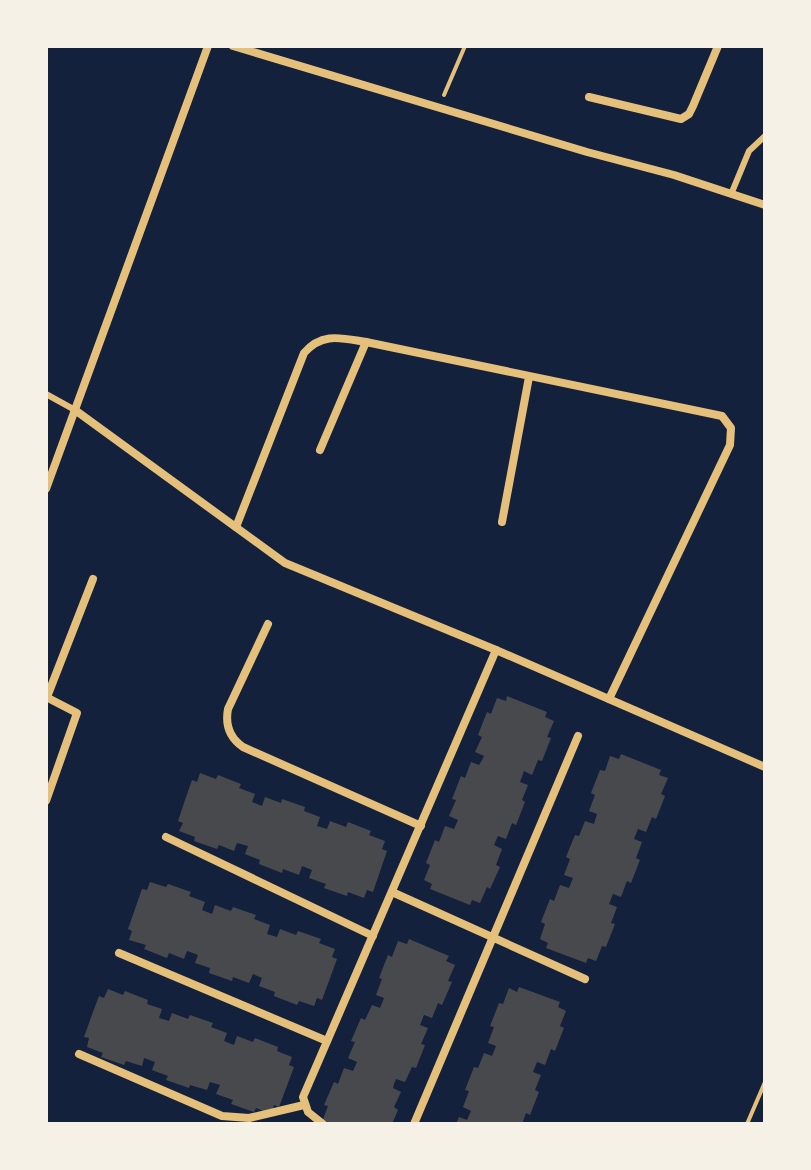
<svg xmlns="http://www.w3.org/2000/svg" width="811" height="1170" viewBox="0 0 811 1170" font-family="Manrope,sans-serif">
<style>
.building{fill:#48494c}
.lines{fill:none;stroke-linecap:round;stroke-linejoin:round}
.path{stroke:#e5c07b;stroke-width:4}
.service{stroke:#e5c07b;stroke-width:6}
.minor{stroke:#e5c07b;stroke-width:8}
</style>
<rect width="100%" height="100%" fill="#14213d"/>
<g class="building">
<polygon points="507,696 547,712 545,717 554,721 547,737 551,738 542,761 538,760 532,775 524,771 520,782 528,785 522,800 525,802 516,825 512,823 506,839 498,836 494,845 502,849 496,865 500,867 490,889 487,887 480,903 472,900 470,905 430,889 432,884 424,880 430,865 426,863 435,840 439,842 445,826 454,829 458,820 449,816 456,800 452,799 461,776 465,778 471,762 479,765 482,760 484,756 475,752 482,737 478,735 487,712 491,714 497,698 506,701"/>
<polygon points="621,754 661,770 659,775 668,778 661,794 665,796 656,819 652,817 646,832 638,829 634,839 642,842 636,858 640,860 631,883 627,881 621,897 613,894 609,904 617,907 611,923 615,924 606,947 602,946 596,961 588,958 586,963 546,948 548,943 540,939 545,924 541,922 550,899 554,901 560,885 569,888 573,878 564,875 570,859 566,857 575,835 579,836 585,821 594,824 597,814 589,811 595,795 591,793 600,770 605,771 610,756 619,759"/>
<polygon points="200,773 216,779 218,775 241,784 239,788 255,794 252,802 262,806 265,797 281,803 282,799 305,807 304,811 320,817 317,826 327,829 330,821 346,827 348,822 371,831 369,835 385,841 382,849 387,851 373,892 367,890 364,898 348,892 347,896 324,888 326,884 309,878 312,870 302,866 299,875 283,869 282,873 259,864 260,860 245,854 248,846 237,843 234,851 219,845 217,849 194,841 195,837 179,831 183,823 178,821 185,800 192,780 197,782"/>
<polygon points="150,882 166,887 168,884 191,892 189,896 205,902 202,910 212,914 215,905 231,911 233,907 256,915 254,919 270,925 267,934 277,937 280,929 296,935 298,931 321,939 319,943 335,949 332,957 337,959 322,1000 317,998 314,1006 299,1001 297,1005 274,996 275,992 259,986 262,978 253,974 249,983 233,977 232,981 209,973 210,968 195,963 198,955 193,953 187,951 184,959 169,953 167,958 144,949 146,945 129,940 132,931 128,929 142,889 147,890"/>
<polygon points="409,939 449,956 446,961 455,965 448,981 452,982 442,1005 438,1003 432,1018 424,1015 420,1025 428,1028 421,1044 425,1045 416,1068 412,1067 405,1082 396,1079 394,1084 393,1088 401,1092 394,1107 398,1110 392,1124 322,1122 328,1106 324,1105 334,1082 338,1084 344,1068 353,1071 357,1062 348,1058 355,1042 351,1041 361,1018 365,1020 372,1005 380,1008 384,998 376,995 382,979 379,978 388,955 392,957 398,941 407,944"/>
<polygon points="519,987 560,1002 558,1007 566,1011 560,1026 564,1028 555,1051 551,1049 545,1065 537,1062 533,1072 541,1075 535,1090 539,1092 530,1115 526,1113 522,1124 456,1124 459,1117 467,1120 471,1111 463,1107 469,1091 465,1090 474,1067 478,1068 484,1053 492,1056 496,1046 488,1043 494,1027 490,1026 499,1003 503,1004 509,988 517,992"/>
<polygon points="108,989 123,995 125,991 148,1000 147,1004 162,1009 159,1018 169,1021 172,1013 188,1019 190,1015 213,1023 211,1027 227,1033 224,1041 234,1045 237,1036 253,1042 255,1038 278,1047 277,1051 292,1057 289,1065 294,1067 279,1107 274,1105 271,1114 256,1108 254,1112 231,1104 233,1100 216,1094 220,1085 210,1082 207,1090 190,1085 189,1088 166,1080 168,1076 152,1070 155,1062 144,1058 142,1066 126,1061 124,1065 101,1057 103,1053 87,1047 89,1038 84,1037 93,1012 99,996 104,998"/>
</g>
<g class="lines">
<g class="path">
<polyline points="444,95 465,46"/>
<polyline points="747,1124 765,1082"/>
</g>
<g class="service">
<polyline points="732,192 749,151 765,136"/>
<polyline points="46,394 75,410"/>
</g>
<g class="minor">
<polyline points="233,46 587,152 674,175 765,205"/>
<polyline points="589,97 681,119 689,114 693,106 718,46"/>
<polyline points="75,410 285,563 496,650 765,767"/>
<polyline points="320,450 366,342"/>
<polyline points="46,489 208,46"/>
<polyline points="502,522 529,377"/>
<path d="M236 527 304 353C322 332 341 338 366 342L722 416 731 428 730 445 609 699"/>
<path d="M268 624 228 709C225 725 230 738 243 747L421 826"/>
<polyline points="46,697 77,713 46,801"/>
<polyline points="47,697 93,579"/>
<polyline points="166,837 373,936"/>
<polyline points="392,892 585,979"/>
<polyline points="119,953 327,1041"/>
<polyline points="79,1054 222,1116 249,1118 304,1105"/>
<polyline points="323,1124 308,1112 303,1097 496,650"/>
<polyline points="414,1124 578,736"/>
</g>
</g>
<rect width="811" height="1170" fill="none" stroke="#f6f1e7" stroke-width="96"/>
</svg>
